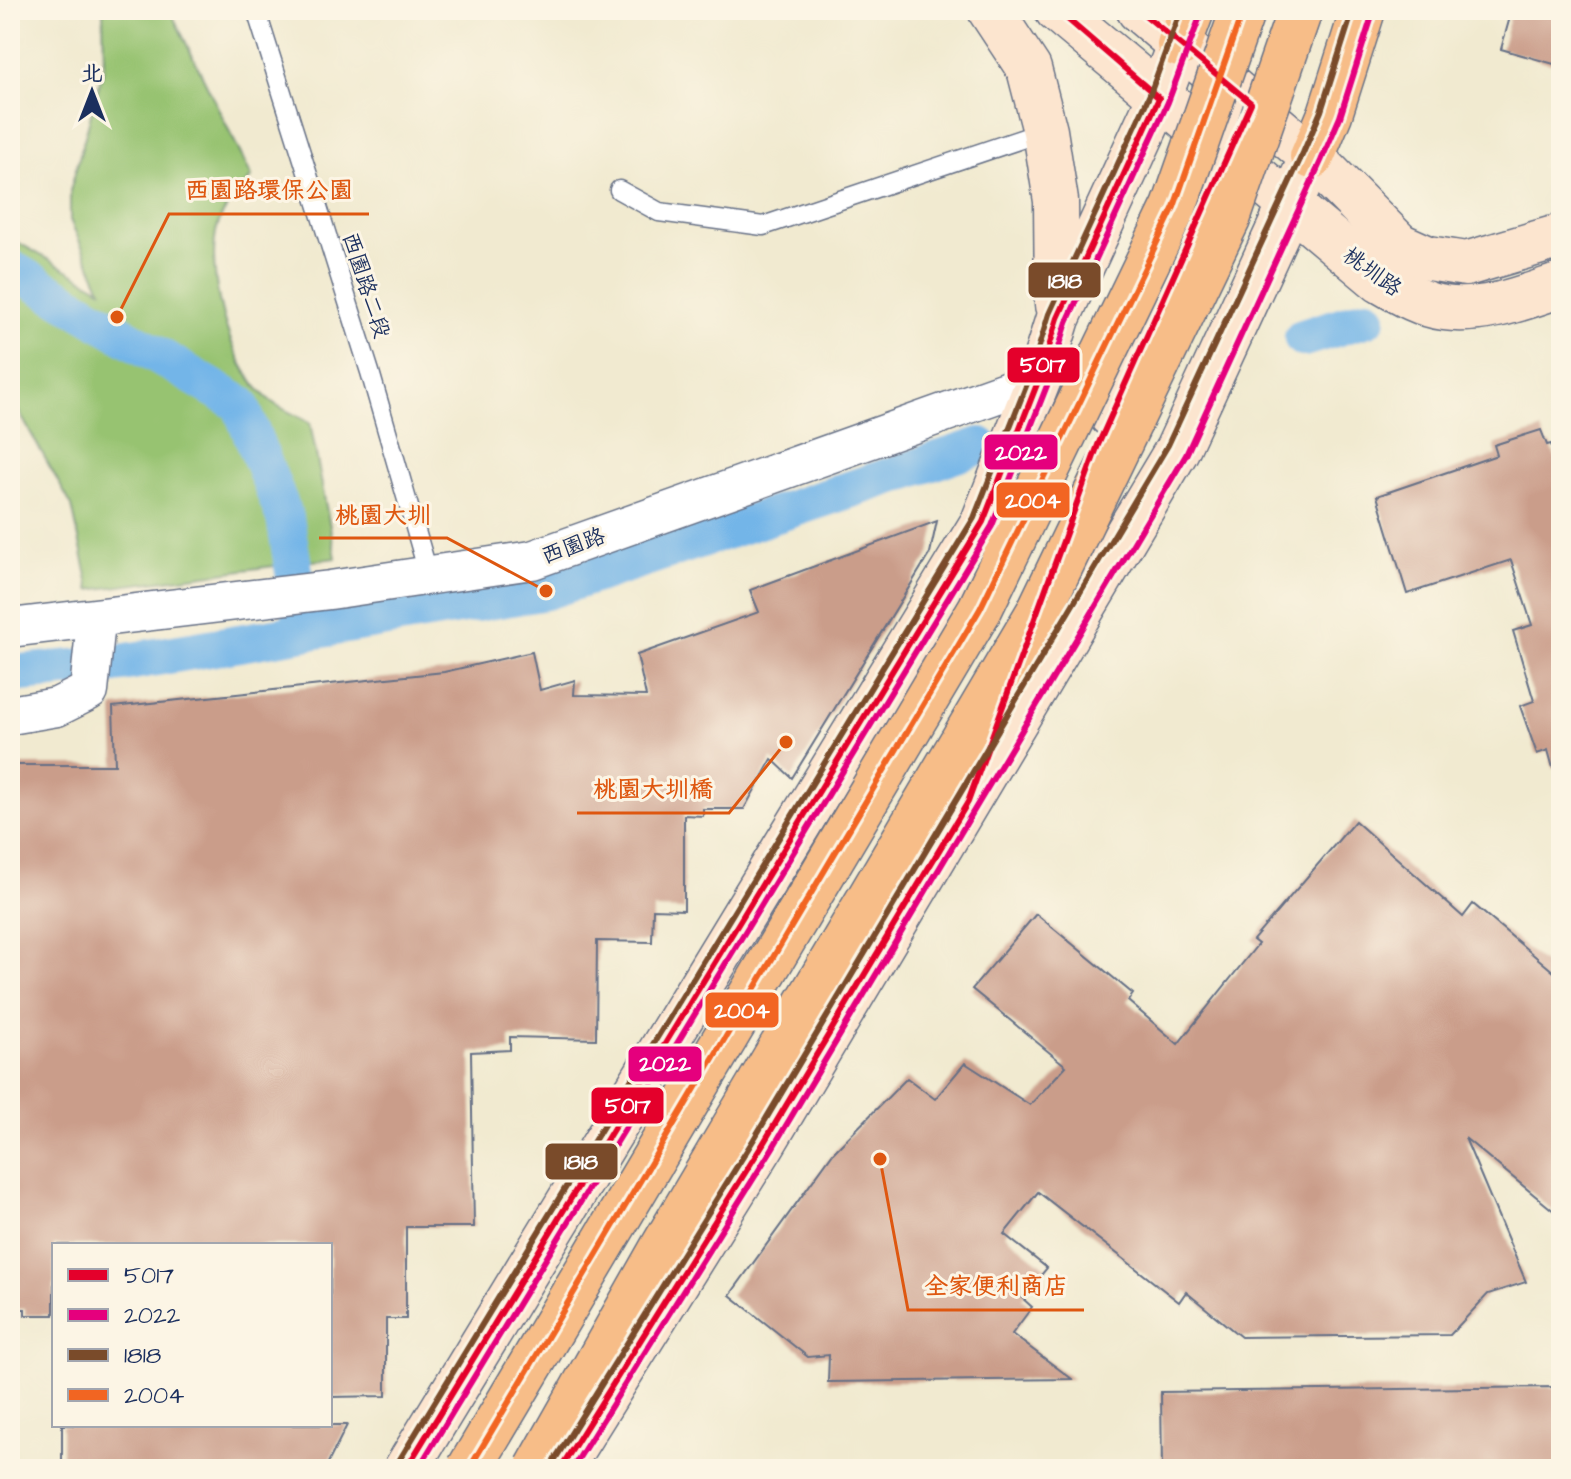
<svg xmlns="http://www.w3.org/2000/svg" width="1571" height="1479" viewBox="0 0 1571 1479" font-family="'Architects Daughter','LXGW WenKai TC',sans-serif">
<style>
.green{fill:#97c371;stroke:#597968;stroke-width:2}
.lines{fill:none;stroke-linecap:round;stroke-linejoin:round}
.canal{stroke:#73b5e8;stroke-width:38}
.building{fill:#ca9d8a}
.lane-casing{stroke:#667086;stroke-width:21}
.street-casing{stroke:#667086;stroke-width:41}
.secondary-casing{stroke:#667086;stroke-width:47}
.highway-casing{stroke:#667086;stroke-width:47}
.lane{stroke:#fff;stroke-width:18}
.street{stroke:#fff;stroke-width:38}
.secondary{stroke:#fce5cf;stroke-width:44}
.highway{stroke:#f7bd88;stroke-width:44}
.highway-bridge-casing{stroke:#667086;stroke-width:47;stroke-linecap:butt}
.highway-bridge{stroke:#f7bd88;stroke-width:44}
.bus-1-casing{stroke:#fcf5e5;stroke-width:12}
.bus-2-casing{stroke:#fcf5e5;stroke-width:12}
.bus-3-casing{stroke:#fcf5e5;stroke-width:12}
.bus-4-casing{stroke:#fcf5e5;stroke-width:12}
.bus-1{stroke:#e4002b;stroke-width:6}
.bus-2{stroke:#e5007d;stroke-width:6}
.bus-3{stroke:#7a4b2a;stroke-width:6}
.bus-4{stroke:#f26522;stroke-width:6}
.labels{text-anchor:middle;stroke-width:6;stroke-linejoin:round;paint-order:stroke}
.street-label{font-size:22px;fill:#1b2f5e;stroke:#fcf5e5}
.leader{fill:none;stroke:#de5710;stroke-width:3}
.callout-dot{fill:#de5710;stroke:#fcf5e5;stroke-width:3}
.callout-label{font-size:24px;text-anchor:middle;font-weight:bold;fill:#de5710;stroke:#fcf5e5;stroke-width:6;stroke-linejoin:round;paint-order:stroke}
.line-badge{stroke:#fcf5e5;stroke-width:3}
.badge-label{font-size:22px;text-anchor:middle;font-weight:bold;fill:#fff}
</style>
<rect width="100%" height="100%" fill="#fcf5e5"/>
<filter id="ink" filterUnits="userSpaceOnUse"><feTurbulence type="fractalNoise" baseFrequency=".0125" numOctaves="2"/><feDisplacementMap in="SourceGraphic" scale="16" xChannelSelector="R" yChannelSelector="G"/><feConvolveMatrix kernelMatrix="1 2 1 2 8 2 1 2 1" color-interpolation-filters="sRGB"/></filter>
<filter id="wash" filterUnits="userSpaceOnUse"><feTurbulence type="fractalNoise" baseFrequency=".006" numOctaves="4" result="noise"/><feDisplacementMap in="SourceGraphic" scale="32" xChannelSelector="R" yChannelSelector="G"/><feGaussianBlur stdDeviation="1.8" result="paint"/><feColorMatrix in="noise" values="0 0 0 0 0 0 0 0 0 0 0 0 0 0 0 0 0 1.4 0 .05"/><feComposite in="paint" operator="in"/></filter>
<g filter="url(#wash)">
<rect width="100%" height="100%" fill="#f1ead0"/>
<path class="green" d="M103 10H170L252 177C236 195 217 213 215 239 209 287 232 372 272 402 283 410 298 416 310 423L336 558 90 590 72 506 10 396V238L101 289 70 220V191L104 67Z"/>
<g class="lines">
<g class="canal">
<polyline points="10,268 240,404 285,518 303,625"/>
<polyline points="1303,338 1367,318"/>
<polyline points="10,674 115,664 546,591 980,446"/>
</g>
</g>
<g id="blocks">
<g class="building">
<polygon points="1512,10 1561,10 1561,66 1501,49"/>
<polygon points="1541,430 1547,445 1551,444 1561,475 1561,767 1553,768 1548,750 1537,754 1520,706 1534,701 1513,631 1532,625 1511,560 1407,594 1377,496 1497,455 1494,445"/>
<polygon points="937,521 930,553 792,778 772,759 744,809 703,809 703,816 684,815 684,910 653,909 652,942 597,941 596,1039 510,1037 510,1050 471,1052 474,1227 406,1227 406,1319 386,1319 386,1396 330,1397 330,1245 54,1245 54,1315 25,1315 25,1309 10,1309 10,765 115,765 113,707 444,672 532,652 540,690 575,680 574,695 646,696 637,655 759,612 750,590"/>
<polygon points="1355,821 1463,917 1473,904 1561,978 1561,1217 1465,1138 1526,1282 1488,1294 1450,1335 1241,1337 1186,1292 1179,1302 1038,1192 1004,1234 1047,1268 1022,1298 1032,1307 1012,1334 1072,1379 828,1382 829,1355 808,1357 730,1295 833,1153 907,1078 935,1099 965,1063 1030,1105 1066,1066 972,989 1036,914 1133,994 1128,1001 1178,1044 1258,944 1253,940"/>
<polygon points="1561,1387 1561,1469 1162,1469 1161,1392"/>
<polygon points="62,1425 347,1425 325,1469 62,1469"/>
</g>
</g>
</g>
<g filter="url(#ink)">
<use href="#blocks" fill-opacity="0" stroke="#667086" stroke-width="2"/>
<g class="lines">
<defs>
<g id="lane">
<polyline points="256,10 370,372 429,576"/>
<polyline points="619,190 659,212 763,226 1045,131"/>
</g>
<g id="street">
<polyline points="10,628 330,590 532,560 1039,379"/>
<polyline points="10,715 57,707 89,691 96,621"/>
</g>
<g id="secondary">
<polyline points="990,10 1029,69 1045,131 1056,201 1057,305"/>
<path d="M1057 10 1381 281C1400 292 1421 305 1444 308 1483 314 1525 297 1561 285"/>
<polyline points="1139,10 1312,157 1399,245 1428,258 1466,264 1561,236"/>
<polyline points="1111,415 1251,103"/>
<polyline points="406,1469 983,522 1039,379 1058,318 1159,98 1179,45"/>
<polyline points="560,1469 763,1144 1177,450 1312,157"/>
</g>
<g id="highway">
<polyline points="1179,45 1192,10"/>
<polyline points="1312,157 1330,114 1363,10"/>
</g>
</defs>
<use href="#lane" class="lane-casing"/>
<use href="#street" class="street-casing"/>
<use href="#secondary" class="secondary-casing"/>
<use href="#highway" class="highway-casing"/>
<use href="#lane" class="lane"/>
<use href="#street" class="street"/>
<use href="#secondary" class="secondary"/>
<use href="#highway" class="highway"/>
<defs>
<g id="highway-bridge">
<polyline points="469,1469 980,609 1174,207 1243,10"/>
<polyline points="537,1469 664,1245 1038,613 1228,219 1300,10"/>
</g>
</defs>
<use href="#highway-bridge" class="highway-bridge-casing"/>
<use href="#highway-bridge" class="highway-bridge"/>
<defs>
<g id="bus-1">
<polyline points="406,1469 983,522 1039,379 1058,318 1159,98 1057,10"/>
<polyline points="560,1469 763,1144 968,802 1098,445 1251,103 1139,10"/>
</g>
<g id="bus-2">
<polyline points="418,1469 992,526 1048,383 1067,322 1168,102 1201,14"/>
<polyline points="572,1469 772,1149 1186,455 1321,161 1340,117 1373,13"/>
</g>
<g id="bus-3">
<polyline points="397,1464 974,518 1030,376 1049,314 1150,94 1181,10"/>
<polyline points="552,1464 754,1139 1168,445 1303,153 1321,111 1353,10"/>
</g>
<polyline id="bus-4" points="469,1469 980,609 1174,207 1243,10"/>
</defs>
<use href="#bus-1" class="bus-1-casing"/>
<use href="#bus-2" class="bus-2-casing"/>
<use href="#bus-3" class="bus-3-casing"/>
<use href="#bus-4" class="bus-4-casing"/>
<use href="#bus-1" class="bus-1"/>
<use href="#bus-2" class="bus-2"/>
<use href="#bus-3" class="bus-3"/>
<use href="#bus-4" class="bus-4"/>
</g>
</g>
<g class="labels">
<g class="street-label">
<text transform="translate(1373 271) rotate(36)" y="8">桃圳路</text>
<text transform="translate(367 285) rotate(72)" y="8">西園路二段</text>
<text transform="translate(573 545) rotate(-20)" y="8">西園路</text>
</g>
</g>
<path class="leader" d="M117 317L169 214H369M546 591L447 538H319M786 742L729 813H577M880 1159L908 1310H1084"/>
<g class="callout-dot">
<circle cx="117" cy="317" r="8"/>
<circle cx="546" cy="591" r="8"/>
<circle cx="786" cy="742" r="8"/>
<circle cx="880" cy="1159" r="8"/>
</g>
<g class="callout-label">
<text x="269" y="198">西園路環保公園</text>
<text x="383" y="523">桃園大圳</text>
<text x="653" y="797">桃園大圳橋</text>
<text x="996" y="1294">全家便利商店</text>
</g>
<g class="line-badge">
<rect x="1027" y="261" width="75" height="38" rx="8" fill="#7a4b2a"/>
<rect x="1006" y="346" width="75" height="38" rx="8" fill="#e4002b"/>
<rect x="983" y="433" width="76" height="38" rx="8" fill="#e5007d"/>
<rect x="995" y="481" width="76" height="38" rx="8" fill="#f26522"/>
<rect x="704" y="991" width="76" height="38" rx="8" fill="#f26522"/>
<rect x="627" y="1045" width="76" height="38" rx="8" fill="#e5007d"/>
<rect x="590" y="1086" width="75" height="39" rx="8" fill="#e4002b"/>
<rect x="544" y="1142" width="75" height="39" rx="8" fill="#7a4b2a"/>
</g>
<g class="badge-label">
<text x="1065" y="288">1818</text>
<text x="1043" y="372">5017</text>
<text x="1021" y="460">2022</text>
<text x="1033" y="508">2004</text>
<text x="742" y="1018">2004</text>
<text x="665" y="1071">2022</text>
<text x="628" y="1113">5017</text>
<text x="581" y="1169">1818</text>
</g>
<rect width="1571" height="1479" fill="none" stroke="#fcf5e5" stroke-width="40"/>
<rect x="52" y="1243" width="280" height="184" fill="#fcf5e5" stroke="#a2a6af" stroke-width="2"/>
<rect x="68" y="1269" width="40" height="12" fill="#e4002b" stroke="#a2a6af" stroke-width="2"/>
<text x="124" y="1283" font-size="24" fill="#1b2f5e">5017</text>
<rect x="68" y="1309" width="40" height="12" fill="#e5007d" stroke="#a2a6af" stroke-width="2"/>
<text x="124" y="1323" font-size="24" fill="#1b2f5e">2022</text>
<rect x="68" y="1349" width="40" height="12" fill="#7a4b2a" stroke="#a2a6af" stroke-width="2"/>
<text x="124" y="1363" font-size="24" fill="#1b2f5e">1818</text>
<rect x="68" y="1389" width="40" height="12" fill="#f26522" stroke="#a2a6af" stroke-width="2"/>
<text x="124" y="1403" font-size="24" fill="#1b2f5e">2004</text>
<g transform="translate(92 92)" stroke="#fcf5e5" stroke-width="6" paint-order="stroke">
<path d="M0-6L14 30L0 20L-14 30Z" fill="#1b2f5e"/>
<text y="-12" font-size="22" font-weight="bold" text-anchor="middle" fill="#1b2f5e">北</text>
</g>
</svg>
